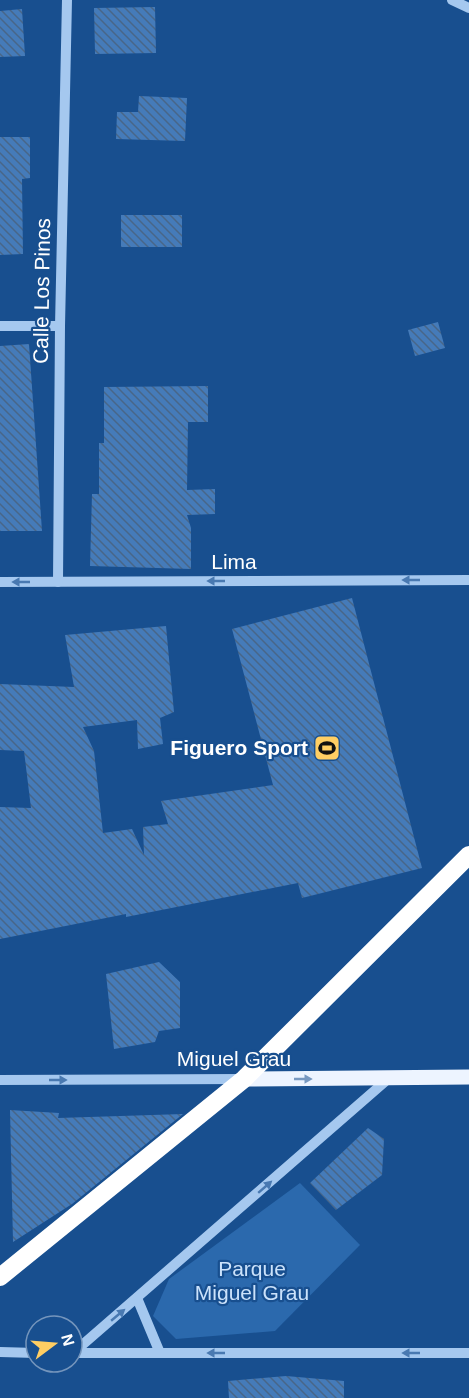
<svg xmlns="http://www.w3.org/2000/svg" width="469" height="1398" viewBox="0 0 469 1398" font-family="Helvetica,sans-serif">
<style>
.park{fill:#2b69ad}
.building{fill:url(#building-back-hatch)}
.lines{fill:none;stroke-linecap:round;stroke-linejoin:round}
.minor{stroke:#a5c8ef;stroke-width:10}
.major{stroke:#edf4ff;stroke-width:15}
.highway{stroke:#fff;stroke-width:18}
.oneway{fill:#4979b1}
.oneway2{fill:#7899c1}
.labels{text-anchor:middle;stroke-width:4.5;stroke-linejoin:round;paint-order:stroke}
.street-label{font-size:21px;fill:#fff;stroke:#184f8f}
.poi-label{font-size:21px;font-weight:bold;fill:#fff;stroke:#184f8f;text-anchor:end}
.park-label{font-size:21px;fill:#cbe2fb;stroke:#184f8f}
</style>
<defs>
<pattern id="building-back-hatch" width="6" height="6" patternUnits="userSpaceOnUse" patternTransform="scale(1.5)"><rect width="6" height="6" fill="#457bb9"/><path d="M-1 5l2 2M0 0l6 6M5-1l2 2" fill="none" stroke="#486688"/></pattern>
</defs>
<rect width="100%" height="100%" fill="#184f8f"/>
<polygon class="park" points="300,1183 360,1245 275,1331 176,1339 153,1316 169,1279"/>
<g class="building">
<polygon points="155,7 156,53 95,54 94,8"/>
<polygon points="22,9 25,56 0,57 0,11"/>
<polygon points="139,96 187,98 185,141 116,139 117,112 138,112"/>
<polygon points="0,137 30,137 30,178 22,179 23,254 0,255"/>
<rect x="121" y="215" width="61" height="32"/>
<polygon points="438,322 445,348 415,356 408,330"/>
<polygon points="29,344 42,531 0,531 0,346"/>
<polygon points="208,386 208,422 188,422 187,490 215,489 215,514 187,515 191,528 191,569 90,566 92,494 99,494 99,443 104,443 104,387"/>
<polygon points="352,598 422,868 302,898 298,883 126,917 126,914 0,939 0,807 31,808 24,751 0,750 0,684 74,687 65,635 166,626 174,712 160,718 163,744 138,749 137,720 83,727 94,751 103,833 132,829 144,855 143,827 168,824 161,801 273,785 232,629"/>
<polygon points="159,962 180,982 180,1028 159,1031 155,1042 114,1049 106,974"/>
<polygon points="10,1110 59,1113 58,1118 183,1114 72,1204 13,1242"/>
<polygon points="368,1128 384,1139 382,1175 336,1210 310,1183"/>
<polygon points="286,1376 344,1381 344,1398 229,1398 228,1381"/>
</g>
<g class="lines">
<g class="minor">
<polyline points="452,0 469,8"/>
<polyline points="0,326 60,326"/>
<polyline points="0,582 469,580"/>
<polyline points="58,582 60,326 67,0"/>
<polyline points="0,1080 243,1079"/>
<polyline points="137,1298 160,1353"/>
<polyline points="0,1352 36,1353"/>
<polyline points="72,1353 469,1353"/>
<polyline points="73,1353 388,1079"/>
</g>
<polyline class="major" points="244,1079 469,1077"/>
<polyline class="highway" points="0,1277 244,1079 469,855"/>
</g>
<defs><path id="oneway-solid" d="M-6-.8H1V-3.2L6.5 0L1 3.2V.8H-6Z" transform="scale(1.5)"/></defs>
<g class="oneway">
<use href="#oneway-solid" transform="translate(411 580) rotate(180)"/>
<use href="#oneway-solid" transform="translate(216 581) rotate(180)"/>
<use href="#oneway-solid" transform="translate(21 582) rotate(180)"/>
<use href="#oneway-solid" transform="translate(58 1080)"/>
<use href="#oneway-solid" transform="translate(265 1187) rotate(-41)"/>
<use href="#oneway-solid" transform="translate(118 1315) rotate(-40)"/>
<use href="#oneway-solid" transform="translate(216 1353) rotate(180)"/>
<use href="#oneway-solid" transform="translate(411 1353) rotate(180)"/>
</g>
<use class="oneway2" href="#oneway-solid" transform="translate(303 1079)"/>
<defs>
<symbol id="stadium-square" viewBox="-11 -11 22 22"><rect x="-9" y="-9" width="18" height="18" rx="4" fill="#ffce63" stroke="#184f8f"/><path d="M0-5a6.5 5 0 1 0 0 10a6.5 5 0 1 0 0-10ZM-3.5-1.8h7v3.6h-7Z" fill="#111"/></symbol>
</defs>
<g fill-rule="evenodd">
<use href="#stadium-square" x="312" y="733" width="30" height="30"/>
</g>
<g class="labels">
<g class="street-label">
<text transform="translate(42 291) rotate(-89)" y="7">Calle Los Pinos</text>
<text x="234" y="569">Lima</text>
<text x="234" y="1066">Miguel Grau</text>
</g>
<g class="poi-label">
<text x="308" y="755">Figuero Sport</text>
</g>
<g class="park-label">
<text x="252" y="1276">Parque<tspan x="252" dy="24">Miguel Grau</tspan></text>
</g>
</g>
<g transform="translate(54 1344) rotate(74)"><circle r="28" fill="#184f8f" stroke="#7495bc" stroke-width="1.5"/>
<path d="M0-4.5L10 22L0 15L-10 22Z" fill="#ffce63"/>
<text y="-9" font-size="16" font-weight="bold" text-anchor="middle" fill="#ffffff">N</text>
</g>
</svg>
